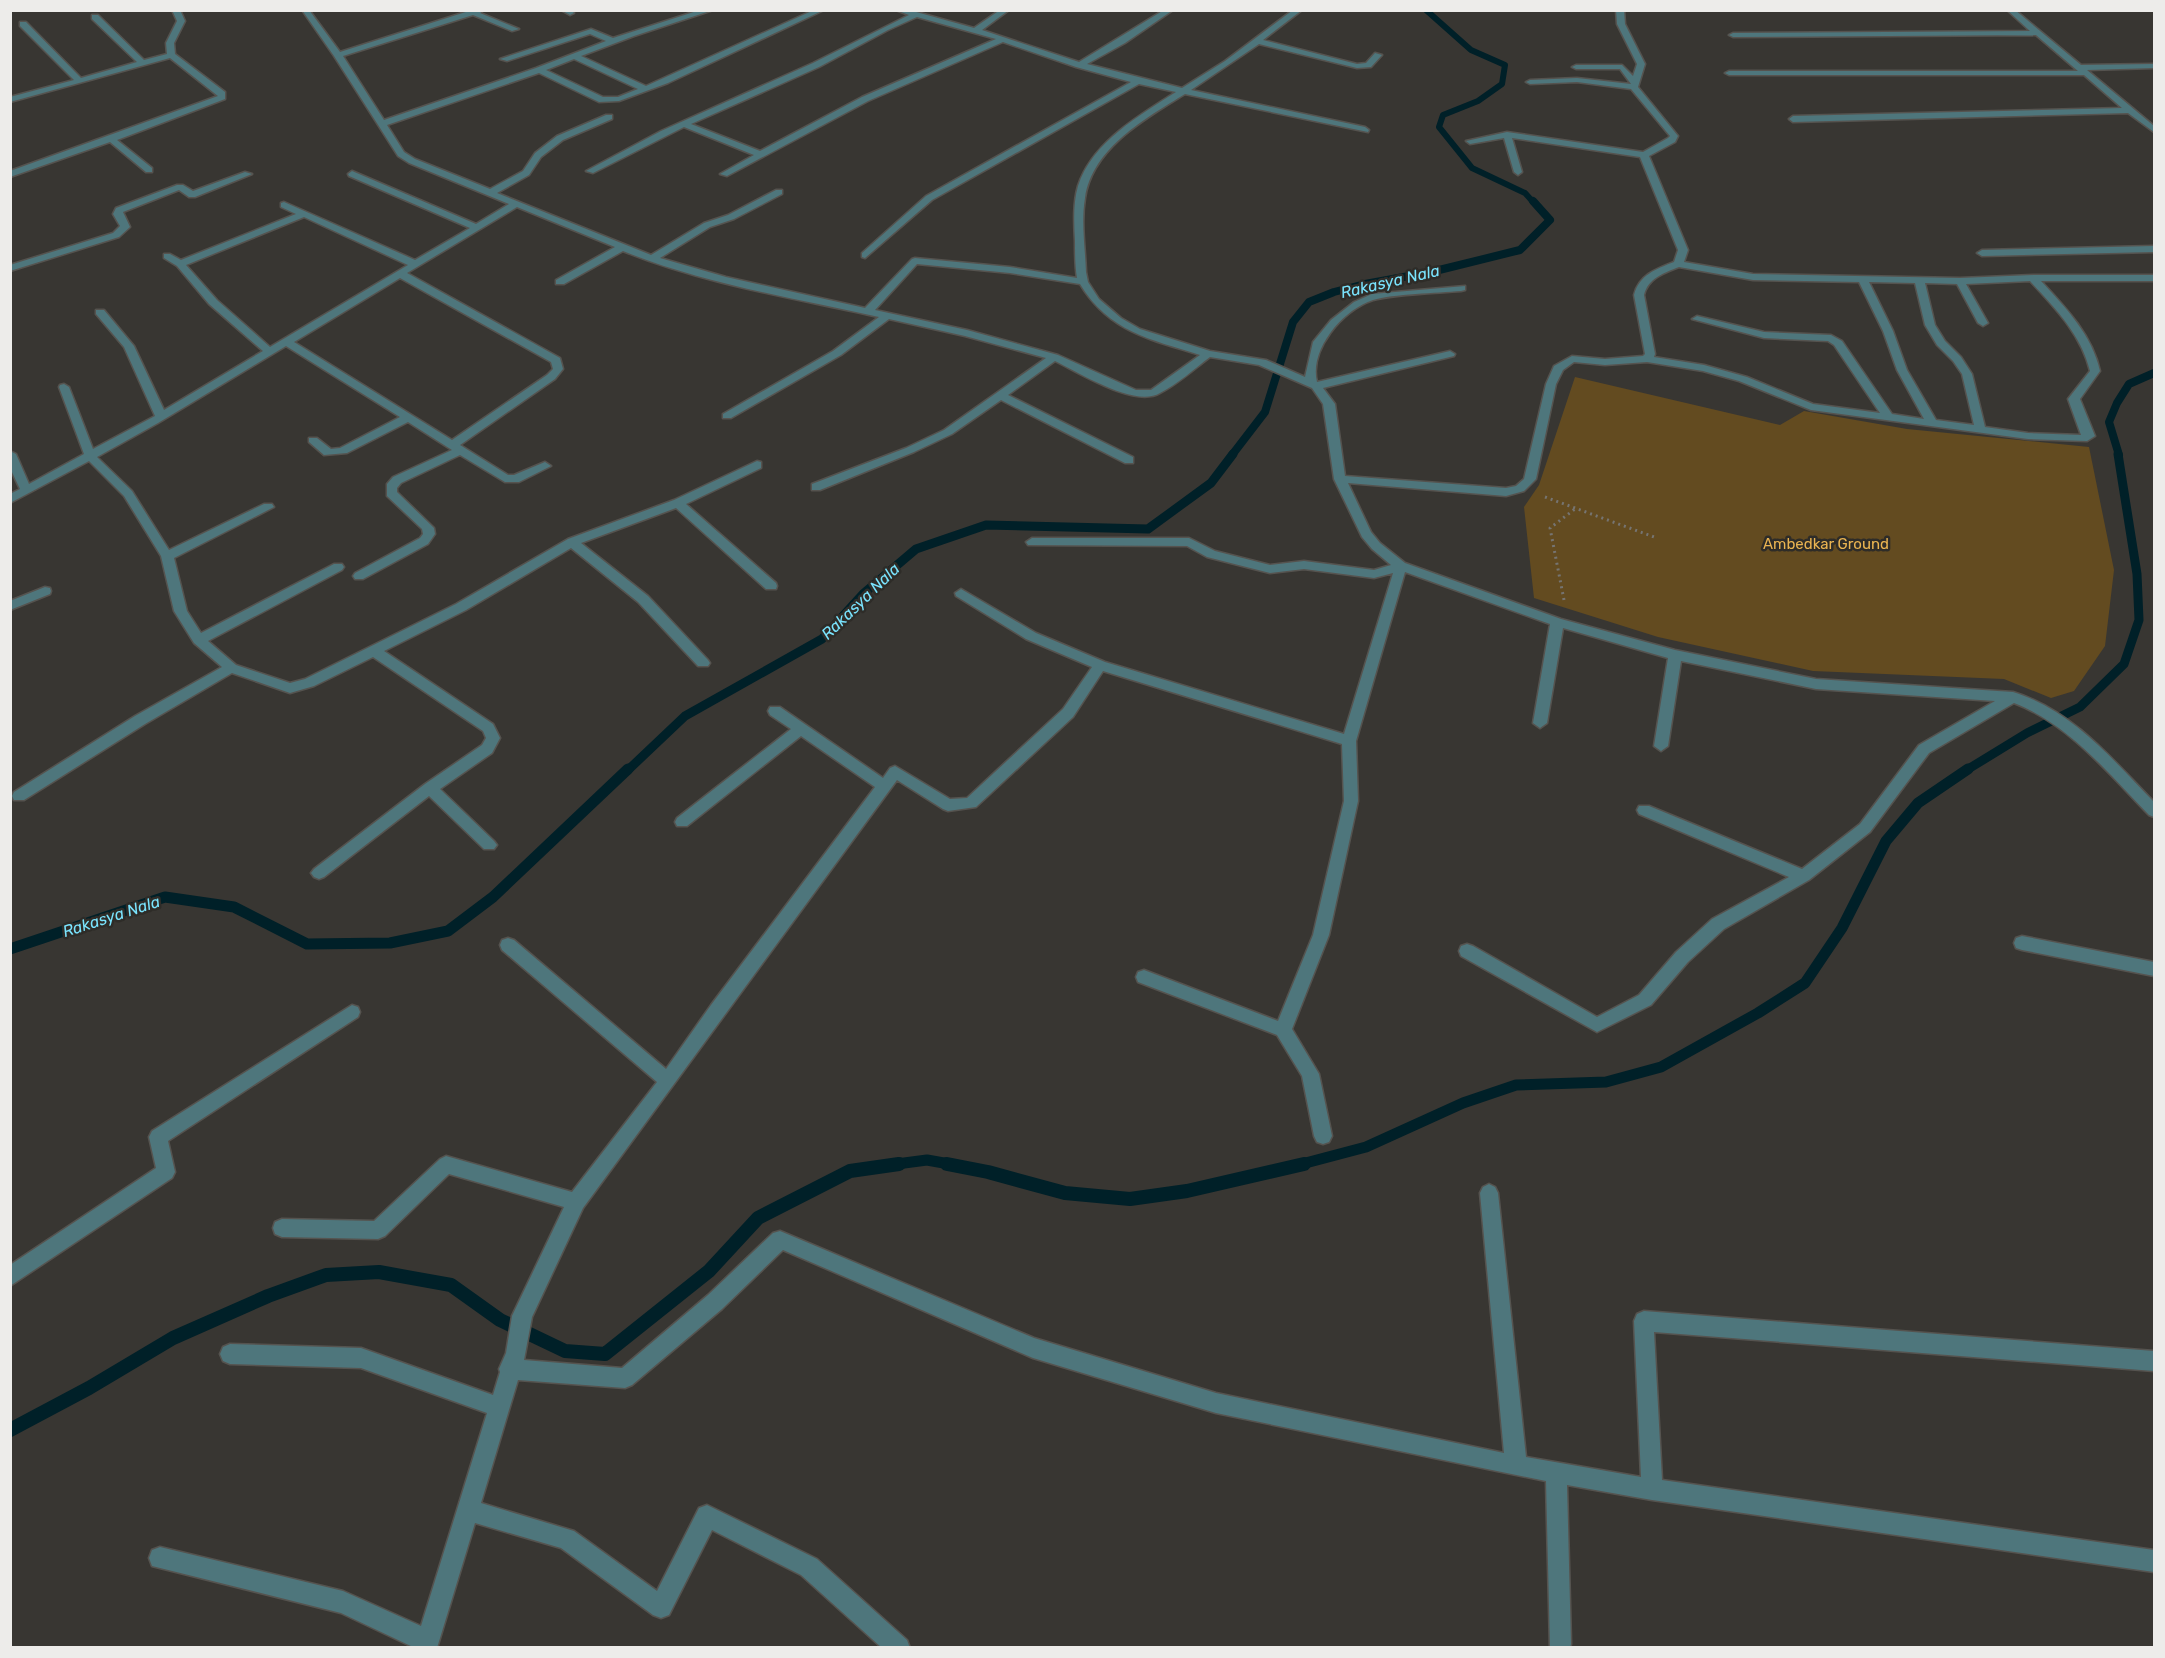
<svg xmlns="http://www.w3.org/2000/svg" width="2165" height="1658" viewBox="0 0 2165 1658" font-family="Rubik,sans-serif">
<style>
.green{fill:#634b20}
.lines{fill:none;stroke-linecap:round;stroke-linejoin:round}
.stream-far4{stroke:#002028;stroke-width:6}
.stream-far3{stroke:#002028;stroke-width:8}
.stream-far2{stroke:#002028;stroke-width:9}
.stream-far1{stroke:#002028;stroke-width:11}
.stream{stroke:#002028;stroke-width:14}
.minor-casing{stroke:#55534f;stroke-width:3}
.path{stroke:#767471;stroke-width:3;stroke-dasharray:2 4;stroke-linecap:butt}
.minor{fill:#4e767c;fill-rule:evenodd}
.labels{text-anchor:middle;stroke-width:5;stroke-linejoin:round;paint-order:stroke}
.park-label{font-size:15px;fill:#eab451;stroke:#2e2c28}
.water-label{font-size:16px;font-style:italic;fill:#7ae4fe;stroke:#2e2c28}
</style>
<rect width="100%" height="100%" fill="#383632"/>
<polygon class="green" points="1575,377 1780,425 1804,411 1907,429 2089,447 2114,570 2105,646 2074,691 2051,698 2004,679 1813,671 1658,637 1534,598 1524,507 1539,485"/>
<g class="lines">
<polyline class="stream-far4" points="1426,10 1471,50 1505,65 1502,84 1478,101 1443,115 1439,127 1472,168 1525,193 1534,203"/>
<g class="stream-far3">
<polyline points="1232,455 1265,412 1293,322 1309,302 1334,292 1365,284 1431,272 1520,250 1550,220 1533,201"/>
<polyline points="2119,455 2109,422 2117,403 2129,384 2154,373"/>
</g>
<g class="stream-far2">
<polyline points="627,771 685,716 822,639 863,594 916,549 986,525 1148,529 1211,483 1233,454"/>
<polyline points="1965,771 2027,733 2080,707 2124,664 2139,620 2137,574 2118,454"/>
</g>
<g class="stream-far1">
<polyline points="10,949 165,897 234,907 307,944 390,943 448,931 493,897 628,769"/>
<polyline points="889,1165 927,1160 955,1165"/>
<polyline points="1298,1165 1366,1147 1463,1103 1516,1085 1606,1082 1661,1067 1758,1013 1805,983 1842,928 1886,841 1918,803 1968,769"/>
</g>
<g class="stream">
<polyline points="947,1164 988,1172 1065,1193 1130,1199 1187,1191 1304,1164"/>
<polyline points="10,1430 89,1388 173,1338 268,1296 326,1275 379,1272 451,1285 500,1320 565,1351 605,1354 709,1271 758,1218 850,1171 899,1164"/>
</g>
<defs>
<g id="minor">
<polygon points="172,10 180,10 185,21 174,43 175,54 225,92 225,99 117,140 152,168 152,172 146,172 110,142 10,177 10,171 218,96 170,58 10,102 10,97 74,80 20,26 20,22 26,22 81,78 137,62 92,19 92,15 98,15 144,60 167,54 166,43 177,21"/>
<path d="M302 10H309L340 52 472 10H484L480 13 519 29 512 31 473 15 343 56 384 120 536 68 606 41 590 34 507 61 500 59 591 29 613 38 700 10H713L634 36 581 56 646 86 814 10H824L668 83 619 101 599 102 539 73 387 125 404 152 415 159 490 189 523 171 535 153 557 136 606 115H612V119L563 140 541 157 529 175 497 193 651 255 704 223 728 215 776 190H782V194L734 219 710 227 660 258 726 277 865 308 912 259 915 258 1010 267 1077 278C1075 266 1075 253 1075 241 1074 223 1073 203 1078 186 1092 142 1140 115 1176 92L1139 84 932 200 865 258 862 257V253L926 196 1131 82 1076 67 1003 42 868 101 727 176 720 174 754 155 684 127 593 173 586 171 661 131 813 63 909 15 896 10H909L974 28 1000 10H1009L982 30 1079 62 1164 10H1173L1125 43 1087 64 1182 88 1225 61 1293 10H1302L1263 40 1357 64 1366 63 1375 53 1382 55 1371 67 1357 68 1259 44 1191 90 1365 127 1369 130 1368 132 1185 94C1146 118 1092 148 1085 198 1081 222 1085 247 1086 272L1088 282 1099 299 1121 318 1140 329 1210 351 1266 360 1305 377 1313 342 1331 320 1354 302 1372 294 1465 286V290L1461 291C1437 293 1393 294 1373 300 1342 310 1309 350 1317 382L1450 351 1455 354 1454 356 1323 388 1335 404 1345 476 1506 488 1516 486 1524 479 1546 384 1554 366 1572 356 1605 359 1643 356 1645 354 1634 295C1639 275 1656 269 1674 262L1678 250 1640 157 1512 138 1522 172 1518 175 1514 172 1504 138 1470 144 1466 141 1507 132 1643 152 1668 138 1670 136 1631 89 1577 82 1530 84 1526 82 1530 80 1577 78 1631 84 1620 69H1576L1572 67 1576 65H1622L1633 76 1637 64 1617 24 1616 10H1624L1625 24 1645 64 1638 87 1678 136 1675 142 1649 156 1688 250 1684 262 1753 274 1960 278 2033 275H2154V281H2041C2066 308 2092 335 2100 371L2080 399 2095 436 2087 441 2028 439 1811 410 1739 381 1703 371 1647 362 1605 365 1574 362 1563 370 1556 384 1536 479 1524 491 1506 496 1348 483 1371 532 1380 543 1405 563 1561 619 1675 650 1816 679 2013 692C2072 710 2113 760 2154 802V817L2149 815C2109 774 2069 724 2014 703L1929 753 1870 832 1809 880 1724 929 1688 962 1651 1005 1597 1032 1461 956 1459 951 1461 946 1467 944 1473 946 1597 1017 1639 995 1676 952 1712 919 1789 877 1639 814 1637 810 1639 806H1649L1802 869 1860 824 1919 745 1995 701 1816 689 1681 661 1668 746 1661 751 1654 746 1668 658 1563 628 1547 723 1540 728 1533 723 1550 624 1405 572 1356 741 1358 801 1329 935 1292 1029 1319 1074 1332 1136 1329 1142 1323 1144 1317 1142 1314 1136 1302 1076 1277 1035 1138 982 1136 977 1138 972 1144 970 1278 1021 1313 935 1344 801 1342 744 1103 671 1073 717 976 807 948 811 943 809 897 780 583 1208 532 1317 524 1360 622 1368 708 1295 773 1233 780 1231 1034 1338 1216 1393 1504 1453 1480 1193 1483 1187 1489 1184 1495 1187 1498 1193 1526 1457 1641 1477 1634 1321 1637 1314 1644 1311 2154 1351V1371L1654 1332 1662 1480 2154 1550V1572L1652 1500 1567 1485 1571 1644 1570 1648H1550L1546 1481 1216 1413 1033 1358 783 1250 722 1309 632 1385 625 1388 518 1380 481 1503 574 1531 657 1591 699 1508 707 1505 817 1559 907 1640 910 1648H882L801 1575 712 1530 669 1615 661 1618 653 1615 561 1548 475 1523 437 1648H415L341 1613 152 1566 149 1558 152 1550 160 1547 343 1591 421 1626 487 1413 361 1368 230 1364 223 1361 220 1354 223 1347 230 1344 361 1348 493 1395 500 1372 499 1369 506 1353 512 1316 564 1207 449 1174 385 1236 378 1239 282 1237 275 1234 273 1228 275 1222 282 1219 374 1221 440 1159 446 1156 572 1192 657 1082 502 950 500 945 502 940 508 938 514 940 666 1069 711 1005 875 787 801 736 687 826H677L675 822 677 818 791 729 770 715 768 711 770 707H780L883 778 890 768 895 766 950 799 967 798 1063 709 1092 667 1026 639 956 596 955 593 961 589 1036 633 1105 662 1344 734 1393 573 1374 578 1304 569 1270 573 1207 557 1187 546 1028 545 1026 542 1032 538H1189L1215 551 1270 565 1304 561 1374 570 1391 565 1372 549 1362 537 1334 479 1323 404 1312 388 1259 365 1210 357C1194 369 1178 384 1160 393 1135 408 1080 373 1055 361L1008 395 1133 457V463H1125L1001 400 952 434 914 452 820 490H812V484L906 448 944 430 1046 358 965 336 889 319 841 355 731 418H723V414L833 351 879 317C794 298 704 284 623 251L564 284H556V280L615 247 517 207 407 273 560 358 563 369 555 379 460 445 508 475H514L545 462 551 466 519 482H505L460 455 401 483 397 488V492L434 528 435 534 428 544 363 579H355L353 576 355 573 420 538 423 534 422 529 387 496V484L393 477 452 450 408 422 347 453 324 455 309 442V438H317L331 449 340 448 400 417 286 346 158 423 97 457 132 491 169 550 264 504H272L274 507 174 558 187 611 201 633 334 564H342L344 567 342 570 208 641 236 665 290 683 305 679 456 604 568 539 674 500 757 461 761 462V468L686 504 776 583 777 586 776 589H766L676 508 581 543 648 596 708 660 710 663 708 666H698L638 602 571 548 466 610 384 651 493 724 500 738 492 753 440 789 494 841 497 845 494 849H484L429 796 324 877 319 879 314 877 311 873 314 869 425 784 482 745 486 738 483 731 373 657 314 686 290 693 232 673 145 724 24 800H14L12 796 14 792 135 716 222 667 194 643 174 611 161 556 124 496 89 461 10 503V494L20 489 10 468V451L16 454 29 484 84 454 59 387 60 385 64 384 69 387 93 449 155 416 124 347 96 314V310H104L134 346 164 410 263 351 209 304 177 266 164 258V254H170L181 260 296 214 281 207V203L284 202 415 260 470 228 349 176 348 174 352 171 476 224 509 204 409 163 398 156 334 56ZM917 17 996 39 862 97 760 151 691 124 819 67 888 30ZM574 59 638 89 618 97H603L546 70ZM304 217 408 265 270 347 217 300 186 265ZM917 264 1010 273 1080 284C1109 332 1150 339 1200 355L1151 390H1136L1058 355 967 330 875 310ZM1679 267 1753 280 1859 282 1883 331 1897 370 1924 419 1892 414 1842 341 1831 335 1764 332 1697 316 1692 319 1764 338 1828 341 1834 345 1880 413 1813 404 1747 377 1704 365 1654 357 1655 354 1644 295C1648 278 1664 273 1679 267ZM400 278 551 362 553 369 547 375 452 440 294 342ZM2030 281C2055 308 2081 334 2090 371L2068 399 2081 435 2028 433 1985 427 1972 374 1961 357 1945 341 1935 325 1925 283 1957 284 1978 323 1983 326 1988 323 1966 284ZM1869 282 1915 283 1925 325 1937 345 1953 361 1962 374 1974 425 1936 420 1907 370 1893 331Z"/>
<polygon points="561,10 571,10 574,13 570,15"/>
<polygon points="2007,10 2015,10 2081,65 2154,64 2154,68 2087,70 2154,126 2154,132 2128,113 1793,122 1789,119 1793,116 2122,108 2084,75 1729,75 1725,73 1729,71 2078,71 2036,35 1733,37 1729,35 1733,33 2030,31"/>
<polygon points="245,172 252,174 195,197 189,197 179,190 123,212 130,227 119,237 10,271 10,265 113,233 120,226 113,214 116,208 177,185 183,185 193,191"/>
<polygon points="2154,246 2154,252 1982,256 1977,253 1982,250"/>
<polygon points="45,587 50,588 51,591 50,594 10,610 10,601"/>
<polygon points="2022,936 2154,962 2154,976 2022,950 2016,948 2014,943 2016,938"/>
<polygon points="352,1005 358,1007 360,1012 358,1017 168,1141 175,1172 172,1178 10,1286 10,1265 156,1168 149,1137 152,1131"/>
</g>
</defs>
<use href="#minor" class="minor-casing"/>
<g class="path">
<polyline points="1545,497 1654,537"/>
<polyline points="1564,600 1550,528 1575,509"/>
</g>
<use href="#minor" class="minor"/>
</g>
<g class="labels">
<g class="park-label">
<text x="1826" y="549">Ambedkar Ground</text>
</g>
<g class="water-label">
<text transform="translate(1390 281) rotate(-13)" y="6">Rakasya Nala</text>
<text transform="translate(860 601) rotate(-44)" y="6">Rakasya Nala</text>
<text transform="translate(111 916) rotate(-18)" y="6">Rakasya Nala</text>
</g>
</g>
<rect width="2165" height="1658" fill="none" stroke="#edecea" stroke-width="24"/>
</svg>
